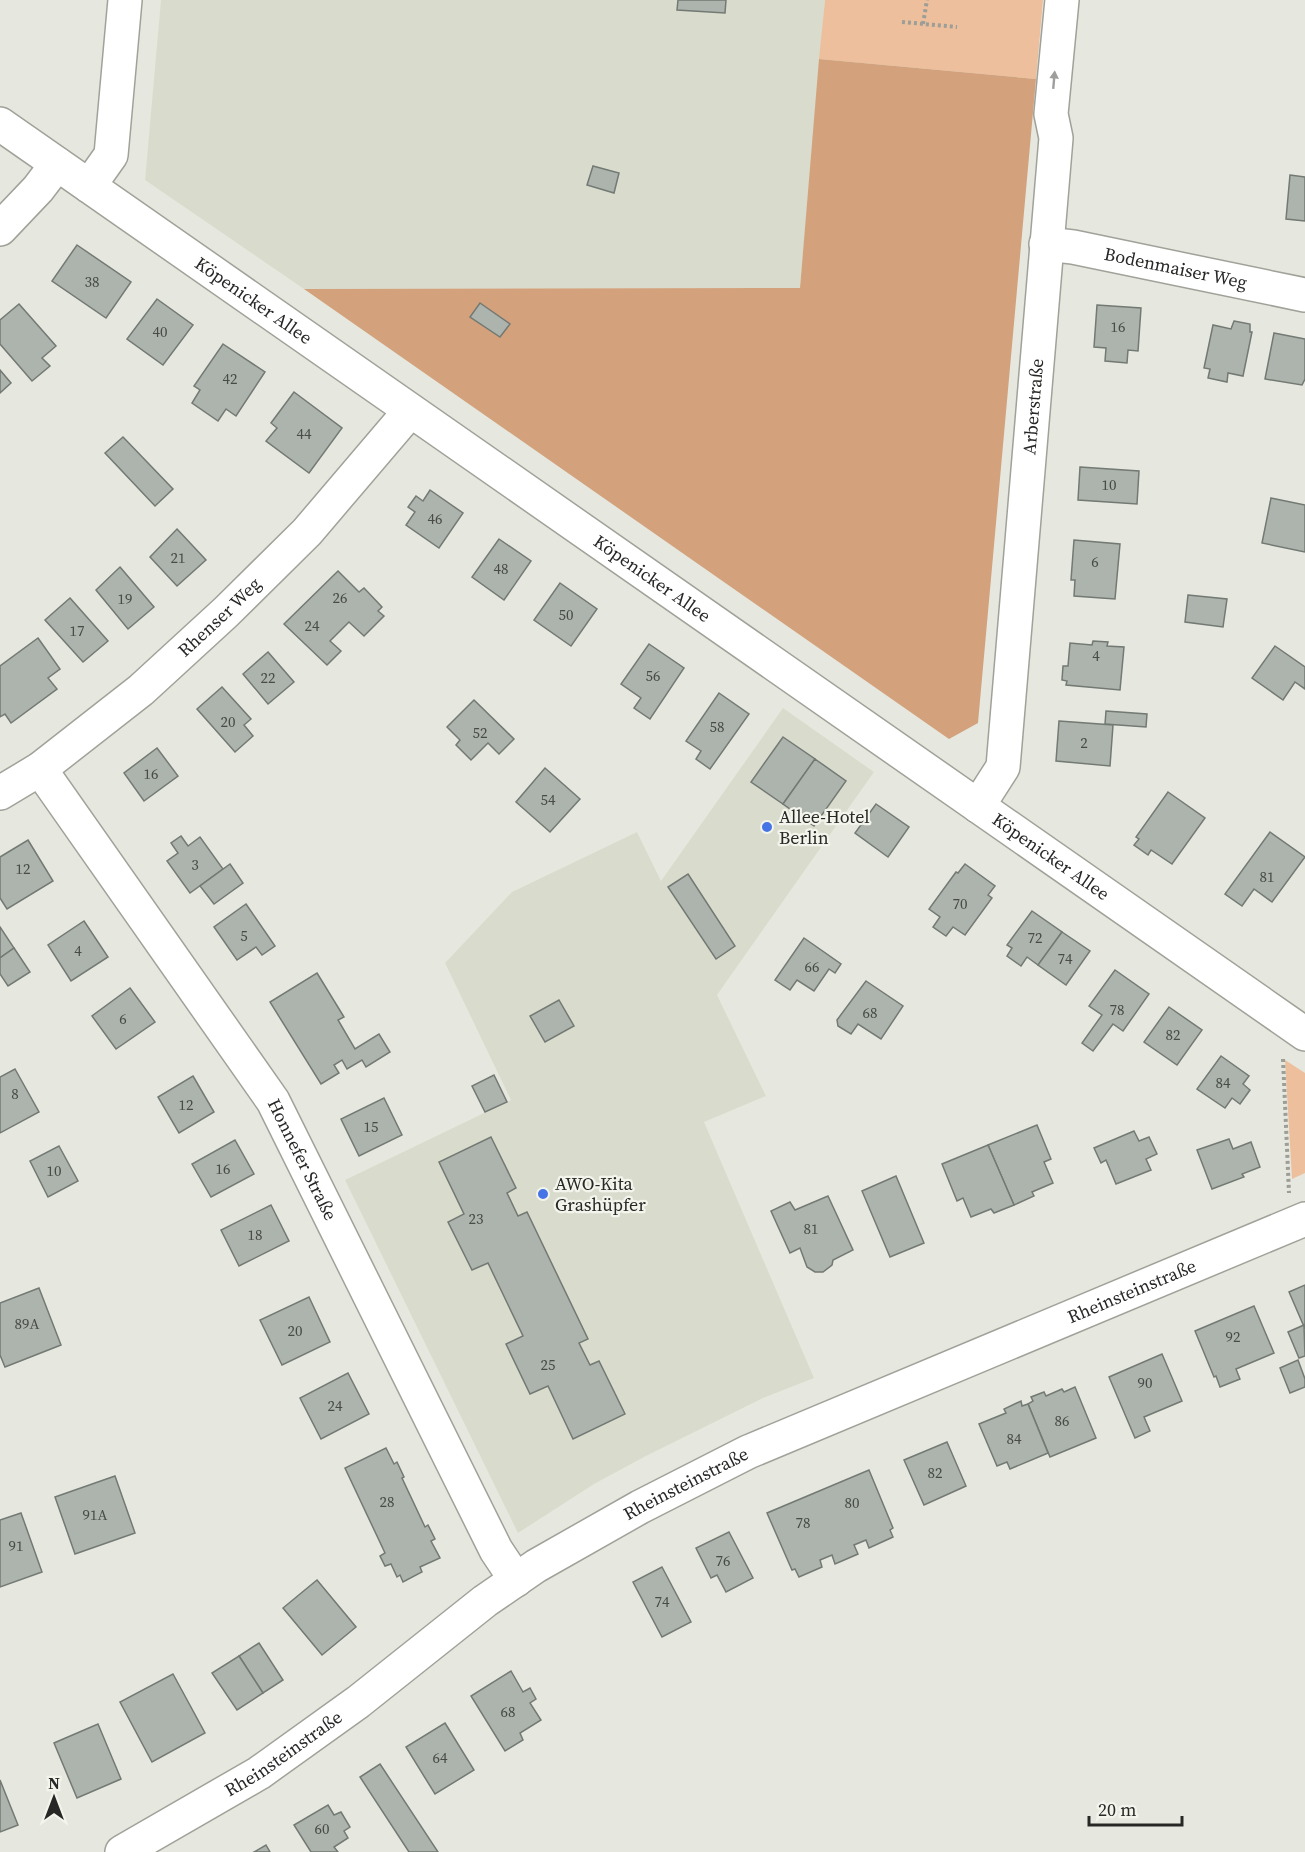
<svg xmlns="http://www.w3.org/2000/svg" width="1305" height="1852" viewBox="0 0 1305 1852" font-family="'Source Serif 4',serif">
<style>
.built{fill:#d9dccd}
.green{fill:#edbf9c}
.forest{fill:#d3a27c}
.building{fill:#adb4ad;stroke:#737973;stroke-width:1.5}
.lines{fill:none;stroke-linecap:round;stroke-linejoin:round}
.minor-casing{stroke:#a0a299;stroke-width:36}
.path{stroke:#9c9e97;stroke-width:4;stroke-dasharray:3 3;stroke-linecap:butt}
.minor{stroke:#fff;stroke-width:33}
.oneway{fill:#9e9e9d}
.poi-dot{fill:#4574e6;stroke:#f3f5ec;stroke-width:2}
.labels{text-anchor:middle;stroke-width:4.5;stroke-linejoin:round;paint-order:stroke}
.number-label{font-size:15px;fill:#484b47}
.street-label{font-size:18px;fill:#272825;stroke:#f3f5ec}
.poi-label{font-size:18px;fill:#272825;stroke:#f3f5ec;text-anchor:start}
</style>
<rect width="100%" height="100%" fill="#e6e8df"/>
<g class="built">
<polygon points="161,0 825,0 800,288 304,289 145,180"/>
<polygon points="783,708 874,772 717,995 766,1096 704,1122 814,1378 763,1398 646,1456 594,1484 518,1533 345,1180 511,1100 445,963 512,892 637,832 661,881"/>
</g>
<g class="green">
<polygon points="825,0 1043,0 1036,79 819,59"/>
<polygon points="1285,1060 1305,1073 1305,1173 1292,1179"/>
</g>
<polygon class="forest" points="819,59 1036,79 978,723 949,739 304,289 800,288"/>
<g class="building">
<polygon points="678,0 726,0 725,13 677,10"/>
<polygon points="593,166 619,173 614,193 587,185"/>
<polygon points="1290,175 1305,177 1305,221 1286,219"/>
<polygon points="77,245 131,282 106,318 52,281"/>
<polygon points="157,299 193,325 163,365 127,339"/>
<polygon points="480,303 510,324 500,337 470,317"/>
<polygon points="19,304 56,346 42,358 50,366 32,381 0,344 0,320"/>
<polygon points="1097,305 1141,308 1138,351 1128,350 1127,363 1105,361 1106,348 1094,347"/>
<polygon points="1234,321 1250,324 1250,332 1252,332 1243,376 1228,373 1227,382 1208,378 1210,369 1204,368 1213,325 1231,329"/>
<polygon points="1274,333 1305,339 1305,379 1302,385 1265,379"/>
<polygon points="223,344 265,372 236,416 226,409 218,421 192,403 200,390 194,386"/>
<polygon points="0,370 11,383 0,393"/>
<polygon points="294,392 342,428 309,473 266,441 277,428 271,423"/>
<polygon points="123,437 173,489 155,506 105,453"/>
<polygon points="1080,467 1139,471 1137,504 1078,500"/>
<polygon points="430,490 463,513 439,548 406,525 415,512 408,507 416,496 423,501"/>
<polygon points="1271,498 1305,505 1305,552 1262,543"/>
<polygon points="177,529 206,560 177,586 150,557"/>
<polygon points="499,539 531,561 504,600 472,577"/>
<polygon points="1074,540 1120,544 1115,599 1074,596 1075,580 1071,580"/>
<polygon points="120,567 154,607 128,629 96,590"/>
<polygon points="338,571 359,592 364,588 382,607 378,611 384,616 364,636 349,622 330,641 341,651 327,665 284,624"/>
<polygon points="560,583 597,609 571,646 534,620"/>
<polygon points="1188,595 1227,599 1223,627 1185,622"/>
<polygon points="70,598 108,641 83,662 45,620"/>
<polygon points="38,638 60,669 48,678 57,689 11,723 5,714 0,717 0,666"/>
<polygon points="1093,641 1108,642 1107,646 1124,647 1120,690 1066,685 1067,681 1062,680 1063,666 1068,666 1070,643 1092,645"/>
<polygon points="649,644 684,668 650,719 634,708 641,698 621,684"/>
<polygon points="1275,646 1305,667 1305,689 1295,682 1283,700 1252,678"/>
<polygon points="268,652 294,682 268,704 243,674"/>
<polygon points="222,687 251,719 244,725 253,736 235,752 197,709"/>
<polygon points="719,693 749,714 710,769 696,759 701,751 686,741"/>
<polygon points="474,700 514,739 499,754 488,743 471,760 456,745 460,740 447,727"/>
<polygon points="1106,711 1147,714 1146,727 1105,724"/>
<polygon points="1059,721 1113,725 1110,766 1056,761"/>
<polygon points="783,737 815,759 783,804 751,782"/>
<polygon points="157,748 178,776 144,801 124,773"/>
<polygon points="815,759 846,781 814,826 783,804"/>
<polygon points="545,768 580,799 550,832 516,802"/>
<polygon points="1168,792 1205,818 1172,864 1151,850 1148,855 1134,845 1139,839 1136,837"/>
<polygon points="876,804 909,827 888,857 855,833"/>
<polygon points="1270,832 1305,857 1272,902 1254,889 1242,906 1225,894"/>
<polygon points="181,836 188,846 200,837 223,869 190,893 167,861 178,853 171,843"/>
<polygon points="28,840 53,881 7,909 0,898 0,857"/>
<polygon points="230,864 243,883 214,904 200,886"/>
<polygon points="965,864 995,886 988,895 992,898 965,935 953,927 946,936 933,927 940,917 929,909 956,872 958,873"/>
<polygon points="688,874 735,946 716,959 668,887"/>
<polygon points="246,904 275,946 262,955 256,947 237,960 214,927"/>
<polygon points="1032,911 1062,932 1038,965 1027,957 1021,966 1007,956 1012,948 1007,945"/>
<polygon points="84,921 108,957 71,981 48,945"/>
<polygon points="0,927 14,948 0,958"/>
<polygon points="1062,932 1090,951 1066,985 1038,965"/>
<polygon points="804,938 841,964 835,973 829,969 814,991 797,980 790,990 775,980"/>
<polygon points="14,948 30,972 8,986 0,974 0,958"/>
<polygon points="1115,970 1149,994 1123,1031 1113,1024 1093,1051 1082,1043 1102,1015 1089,1006"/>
<polygon points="317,973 344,1017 338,1020 355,1049 379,1034 390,1052 366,1067 362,1060 347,1069 342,1060 334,1065 339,1073 321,1084 270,1002"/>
<polygon points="866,981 903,1006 881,1039 858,1024 851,1034 838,1026 837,1020"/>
<polygon points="130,988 155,1022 116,1049 92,1016"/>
<polygon points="559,1000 574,1026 545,1042 530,1016"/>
<polygon points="1169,1007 1202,1030 1177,1065 1144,1042"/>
<polygon points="1221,1056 1249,1076 1243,1084 1250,1090 1240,1104 1232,1098 1225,1108 1197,1089"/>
<polygon points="15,1069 39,1112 0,1133 0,1077"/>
<polygon points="494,1075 507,1102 485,1112 472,1086"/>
<polygon points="193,1076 214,1112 179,1133 158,1097"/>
<polygon points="384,1098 402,1135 359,1156 341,1119"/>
<polygon points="1037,1125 1051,1159 1044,1162 1053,1183 1032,1192 1034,1196 1014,1205 988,1145"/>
<polygon points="1134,1131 1139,1141 1149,1137 1157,1154 1146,1159 1151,1170 1116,1184 1106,1160 1101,1163 1094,1148"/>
<polygon points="491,1137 516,1188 507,1193 518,1216 527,1212 588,1339 579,1343 590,1365 599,1361 625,1414 573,1439 548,1386 530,1394 506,1344 523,1336 488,1263 472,1270 448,1222 464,1214 439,1162"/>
<polygon points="1229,1139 1233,1149 1251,1142 1260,1167 1242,1174 1244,1177 1212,1189 1197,1150"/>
<polygon points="235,1140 254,1174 211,1197 192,1164"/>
<polygon points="988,1145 1014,1205 994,1213 991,1209 971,1217 963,1198 957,1201 942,1164"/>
<polygon points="59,1146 78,1181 48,1197 30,1161"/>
<polygon points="896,1176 924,1243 890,1257 862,1191"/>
<polygon points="828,1196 853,1250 833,1260 832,1265 823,1272 815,1272 807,1267 800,1248 790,1253 771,1211 790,1202 795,1210"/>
<polygon points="271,1205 289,1241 239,1266 221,1230"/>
<polygon points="1305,1285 1305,1329 1289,1292"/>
<polygon points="39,1288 61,1345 5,1367 0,1355 0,1303"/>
<polygon points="309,1297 330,1342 282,1365 260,1320"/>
<polygon points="1254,1306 1274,1353 1236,1369 1240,1379 1220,1387 1216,1376 1214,1377 1195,1331"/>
<polygon points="1304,1325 1305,1356 1299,1358 1288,1332"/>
<polygon points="1162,1354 1182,1401 1144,1417 1150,1431 1135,1438 1109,1377"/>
<polygon points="1298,1360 1305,1379 1305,1387 1290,1393 1280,1368"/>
<polygon points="348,1373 369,1414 321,1439 300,1398"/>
<polygon points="1075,1387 1096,1438 1050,1457 1028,1404 1033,1401 1031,1397 1044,1392 1046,1396 1062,1389 1064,1392"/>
<polygon points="1021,1401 1022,1406 1028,1404 1048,1453 1010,1469 1007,1462 997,1466 979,1424 1006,1413 1004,1409"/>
<polygon points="947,1442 966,1486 924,1505 904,1460"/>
<polygon points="386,1448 394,1464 397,1462 404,1477 402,1478 425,1527 428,1525 435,1539 431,1541 440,1558 420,1567 422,1572 403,1582 400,1575 397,1577 391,1564 385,1566 380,1556 385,1553 345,1468"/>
<polygon points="869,1470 893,1528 890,1530 893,1537 869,1548 866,1540 854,1545 858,1554 835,1564 832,1555 820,1560 822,1567 799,1577 795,1569 792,1570 767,1513"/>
<polygon points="115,1476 135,1533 75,1554 55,1497"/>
<polygon points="21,1513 42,1572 0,1587 0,1520"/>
<polygon points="729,1532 753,1578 726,1592 717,1575 711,1578 696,1548"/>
<polygon points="662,1567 691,1622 662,1637 633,1582"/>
<polygon points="317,1580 356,1627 322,1655 283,1608"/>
<polygon points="259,1643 283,1680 263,1693 239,1656"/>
<polygon points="239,1656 263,1693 237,1710 212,1673"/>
<polygon points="511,1671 523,1692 530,1688 536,1699 530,1703 541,1720 520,1733 523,1740 505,1751 471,1696"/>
<polygon points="173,1674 205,1733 152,1762 120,1702"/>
<polygon points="445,1723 474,1770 435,1794 406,1747"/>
<polygon points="98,1724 121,1779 77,1798 54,1743"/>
<polygon points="380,1764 438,1852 409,1852 360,1777"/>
<polygon points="0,1780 18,1825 0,1832"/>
<polygon points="328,1805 334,1815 341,1812 350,1827 344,1831 348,1838 334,1847 338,1852 311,1852 294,1825"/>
<polygon points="266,1845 270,1852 254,1852"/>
</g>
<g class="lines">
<defs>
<g id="minor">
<path id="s1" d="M0 124 1305 1034"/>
<polyline points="89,186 111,155 125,0"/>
<polyline points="0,229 38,189 57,164"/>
<path id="s2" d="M1046 244 1073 247 1305 295"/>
<path id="s3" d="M40 769 273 1101 496 1550 516 1580"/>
<path id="s4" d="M0 793 40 769 141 690 226 612 307 532 410 411"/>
<path id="s5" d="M978 806 1003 767 1056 138 1051 114 1062 0"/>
<path id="s6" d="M122 1852 259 1773 358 1702 485 1601 536 1566 640 1507 748 1452 1305 1219"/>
</g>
</defs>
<use href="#minor" class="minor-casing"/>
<g class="path">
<polyline points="902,22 957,27"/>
<polyline points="923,24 927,0"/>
<polyline points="1283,1059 1289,1193"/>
</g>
<use href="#minor" class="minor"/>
</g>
<defs><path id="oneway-solid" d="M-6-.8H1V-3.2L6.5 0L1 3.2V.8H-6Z" transform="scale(1.5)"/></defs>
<use class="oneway" href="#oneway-solid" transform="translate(1054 80) rotate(-85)"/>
<g class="poi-dot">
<circle cx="767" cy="827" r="6"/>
<circle cx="543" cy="1194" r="6"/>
</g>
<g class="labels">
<g class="number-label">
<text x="92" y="287">38</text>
<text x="1118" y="332">16</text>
<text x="160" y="337">40</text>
<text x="230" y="384">42</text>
<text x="304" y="439">44</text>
<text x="1109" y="490">10</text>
<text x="435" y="524">46</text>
<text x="178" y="563">21</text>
<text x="1095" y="567">6</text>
<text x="501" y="574">48</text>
<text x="340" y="603">26</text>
<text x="125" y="604">19</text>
<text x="566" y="620">50</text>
<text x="312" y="631">24</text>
<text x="77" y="636">17</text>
<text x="1096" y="661">4</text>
<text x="653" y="681">56</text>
<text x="268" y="683">22</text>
<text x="228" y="727">20</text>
<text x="717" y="732">58</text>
<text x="480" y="738">52</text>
<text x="1084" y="748">2</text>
<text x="151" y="779">16</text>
<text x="548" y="805">54</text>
<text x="195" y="870">3</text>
<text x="23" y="874">12</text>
<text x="1267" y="882">81</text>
<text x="960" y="909">70</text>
<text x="244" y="941">5</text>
<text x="1035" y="943">72</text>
<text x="78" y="956">4</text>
<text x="1065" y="964">74</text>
<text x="812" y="972">66</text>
<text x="1117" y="1015">78</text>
<text x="870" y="1018">68</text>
<text x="123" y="1024">6</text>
<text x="1173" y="1040">82</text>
<text x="1223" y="1088">84</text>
<text x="15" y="1099">8</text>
<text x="186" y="1110">12</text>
<text x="371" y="1132">15</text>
<text x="223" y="1174">16</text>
<text x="54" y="1176">10</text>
<text x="476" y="1224">23</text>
<text x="811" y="1234">81</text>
<text x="255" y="1240">18</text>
<text x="27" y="1329">89A</text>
<text x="295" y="1336">20</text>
<text x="1233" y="1342">92</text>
<text x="548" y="1370">25</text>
<text x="1145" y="1388">90</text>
<text x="335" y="1411">24</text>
<text x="1062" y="1426">86</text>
<text x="1014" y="1444">84</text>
<text x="935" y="1478">82</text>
<text x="387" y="1507">28</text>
<text x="852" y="1508">80</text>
<text x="95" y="1520">91A</text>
<text x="803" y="1528">78</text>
<text x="16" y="1551">91</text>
<text x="723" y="1566">76</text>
<text x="662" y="1607">74</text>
<text x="508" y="1717">68</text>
<text x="440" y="1763">64</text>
<text x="322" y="1834">60</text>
</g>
<g class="street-label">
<text dy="6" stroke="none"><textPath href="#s2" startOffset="132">Bodenmaiser Weg</textPath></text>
<text dy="6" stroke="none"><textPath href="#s1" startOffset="309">Köpenicker Allee</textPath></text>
<text dy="6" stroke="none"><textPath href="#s5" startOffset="408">Arberstraße</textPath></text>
<text dy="6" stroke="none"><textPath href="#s1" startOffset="795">Köpenicker Allee</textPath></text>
<text dy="6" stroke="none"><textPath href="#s4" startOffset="282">Rhenser Weg</textPath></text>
<text dy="6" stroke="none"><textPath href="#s1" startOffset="1281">Köpenicker Allee</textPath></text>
<text dy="6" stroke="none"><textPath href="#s3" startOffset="471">Honnefer Straße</textPath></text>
<text dy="6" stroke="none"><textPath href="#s6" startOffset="1161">Rheinsteinstraße</textPath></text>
<text dy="6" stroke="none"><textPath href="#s6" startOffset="675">Rheinsteinstraße</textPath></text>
<text dy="6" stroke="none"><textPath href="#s6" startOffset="189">Rheinsteinstraße</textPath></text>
</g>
<g class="poi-label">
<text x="779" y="823">Allee-Hotel<tspan x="779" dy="21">Berlin</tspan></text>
<text x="555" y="1190">AWO-Kita<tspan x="555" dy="21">Grashüpfer</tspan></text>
</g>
</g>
<g transform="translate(54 1798)" stroke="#f3f5ec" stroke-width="4.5" paint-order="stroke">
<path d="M0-4.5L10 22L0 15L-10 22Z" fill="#272825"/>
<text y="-9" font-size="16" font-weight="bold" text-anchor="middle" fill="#272825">N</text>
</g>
<path d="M1089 1816v9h93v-9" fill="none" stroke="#272825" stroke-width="3"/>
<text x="1098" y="1816" font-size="18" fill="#272825" stroke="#f3f5ec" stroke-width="4.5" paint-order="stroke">20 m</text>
</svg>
